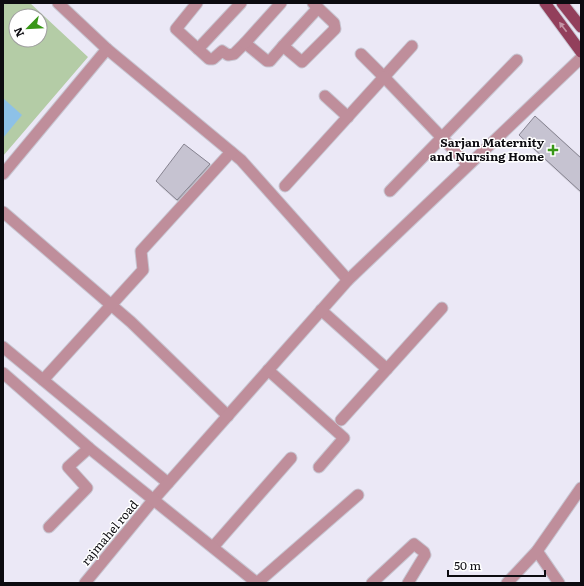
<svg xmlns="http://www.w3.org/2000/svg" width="584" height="586" viewBox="0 0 584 586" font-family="Literata,serif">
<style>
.green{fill:#b4cca6;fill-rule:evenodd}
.water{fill:#8dc1e7}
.building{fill:#c6c3d1;stroke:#85828f;filter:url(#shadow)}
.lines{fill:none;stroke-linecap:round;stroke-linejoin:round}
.minor-casing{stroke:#c7c5d1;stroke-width:13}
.tertiary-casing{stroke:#c7c5d1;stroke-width:13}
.primary-casing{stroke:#c7c5d1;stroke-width:13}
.minor{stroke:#bf8e9b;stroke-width:11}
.tertiary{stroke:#bf8e9b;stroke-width:11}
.primary{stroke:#923f5b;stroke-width:11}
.oneway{fill:#c395a5}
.poi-dot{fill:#389717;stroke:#fff;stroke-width:1.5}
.labels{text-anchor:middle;stroke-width:3;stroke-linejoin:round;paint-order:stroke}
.poi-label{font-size:12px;font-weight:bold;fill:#0c0b10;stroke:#fff;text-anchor:end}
.street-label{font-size:12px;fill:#0c0b10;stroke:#fff}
</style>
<defs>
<filter id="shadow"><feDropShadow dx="3.5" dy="3.5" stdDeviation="0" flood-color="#0004"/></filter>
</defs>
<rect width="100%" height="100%" fill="#ebe8f6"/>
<path class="green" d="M3 3H30L88 57 3 156ZM16 16H40V40H16Z"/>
<polygon class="water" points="3,98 22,115 3,138"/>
<g class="building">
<polygon points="535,116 581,158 581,192 519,135"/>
<polygon points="184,144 210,164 177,200 156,181"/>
</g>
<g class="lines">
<defs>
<g id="minor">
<polyline points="58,3 107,49 241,160 348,280"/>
<polyline points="197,3 176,29 209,59 213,59 222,51 228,55 234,54 245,43 267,61 270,61 283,46 302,62 335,29 334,23 313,3"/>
<polyline points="245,43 281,3"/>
<polyline points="283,46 318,8"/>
<polyline points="198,49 241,3"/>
<polyline points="361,54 384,77 412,46"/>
<polyline points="325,96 348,117"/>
<polyline points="3,174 107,49"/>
<polyline points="285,186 384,77 468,165"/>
<polyline points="390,191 517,60"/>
<polyline points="3,212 131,322 228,416"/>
<polyline points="321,310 387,369"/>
<polyline points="3,347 168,483"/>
<polyline points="268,370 344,438 319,467"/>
<polyline points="43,380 143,270 141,251 231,152"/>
<polyline points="341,420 442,308"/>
<polyline points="49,527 87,488 68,467 89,448"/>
<polyline points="213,547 291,458"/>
<polyline points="537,551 559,583"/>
<polyline points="85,583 154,499 348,280 581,58"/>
<polyline points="257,583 358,495"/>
<polyline points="372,583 414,544 424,552 425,555 408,583"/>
</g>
<g id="tertiary">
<polyline points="3,373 89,448 257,583"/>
<polyline points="507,583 537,551 581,488"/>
</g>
<g id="primary">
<polyline points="545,3 581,52"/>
<polyline points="562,3 581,27"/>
</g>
</defs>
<use href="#minor" class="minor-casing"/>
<use href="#tertiary" class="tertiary-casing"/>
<use href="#primary" class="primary-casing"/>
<use href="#minor" class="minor"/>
<use href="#tertiary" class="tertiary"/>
<use href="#primary" class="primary"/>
</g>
<defs><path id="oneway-solid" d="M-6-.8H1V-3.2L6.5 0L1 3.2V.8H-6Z"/></defs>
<use class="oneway" href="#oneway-solid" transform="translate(563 27) rotate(-127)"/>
<path class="poi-dot" d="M551 144h4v4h4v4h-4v4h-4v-4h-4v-4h4z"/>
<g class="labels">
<g class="poi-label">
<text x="544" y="147">Sarjan Maternity<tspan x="544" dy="14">and Nursing Home</tspan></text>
</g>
<g class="street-label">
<text transform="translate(110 533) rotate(-50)" y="4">rajmahel road</text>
</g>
</g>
<rect width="584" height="586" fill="none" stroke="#0c0b10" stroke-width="8"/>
<g transform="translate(28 28) rotate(246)"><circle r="19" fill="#ffffff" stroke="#9e9d9f"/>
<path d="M0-3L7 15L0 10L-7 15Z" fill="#389717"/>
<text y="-6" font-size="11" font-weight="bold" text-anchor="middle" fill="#0c0b10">N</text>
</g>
<path d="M448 570v6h97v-6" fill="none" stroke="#0c0b10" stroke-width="2"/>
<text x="454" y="570" font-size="12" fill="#0c0b10" stroke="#ffffff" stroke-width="3" paint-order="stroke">50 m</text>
</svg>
